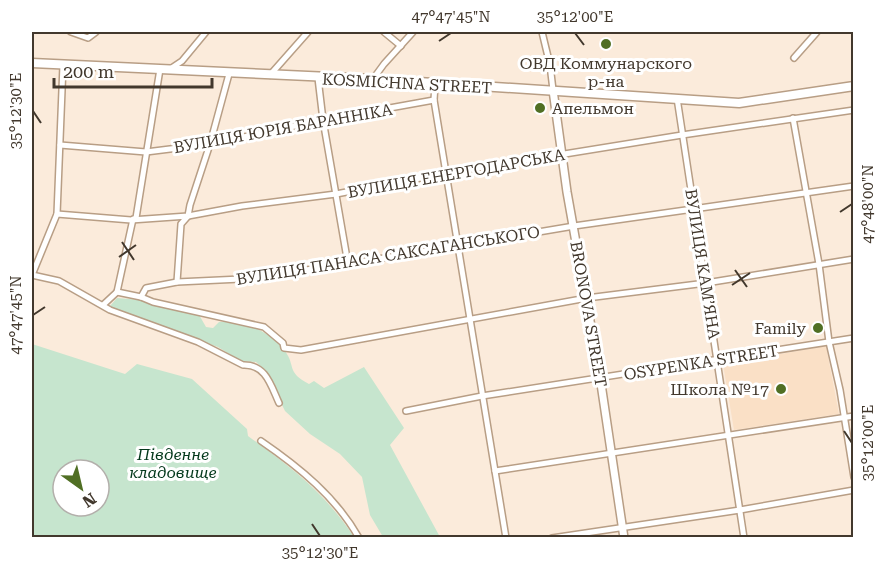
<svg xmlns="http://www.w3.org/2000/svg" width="885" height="569" viewBox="0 0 885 569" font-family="'Roboto Serif',serif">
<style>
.built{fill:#fae0c6}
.green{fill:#c6e5ce;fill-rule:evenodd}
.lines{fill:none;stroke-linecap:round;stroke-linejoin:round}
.minor-casing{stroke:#b89e85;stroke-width:8}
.tertiary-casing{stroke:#b89e85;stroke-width:10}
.primary-casing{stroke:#b89e85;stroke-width:11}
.minor{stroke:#fff;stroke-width:5}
.tertiary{stroke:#fff;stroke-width:7}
.primary{stroke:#fff;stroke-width:8}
.ticks{fill:none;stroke:#42382d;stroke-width:2}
.poi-dot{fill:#506f24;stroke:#fff;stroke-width:2}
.labels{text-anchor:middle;stroke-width:6;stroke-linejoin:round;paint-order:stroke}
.poi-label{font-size:16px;fill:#42382d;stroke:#fff;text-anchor:end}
.street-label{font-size:16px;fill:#42382d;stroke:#fff}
.park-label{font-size:16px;font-style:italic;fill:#03381b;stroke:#fff}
.neatline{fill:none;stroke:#42382d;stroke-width:2}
.ticks-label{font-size:15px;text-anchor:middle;fill:#42382d}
</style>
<rect width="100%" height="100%" fill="#fbebdb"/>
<polygon class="built" points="826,346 839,414 734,430 723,364"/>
<g class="green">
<path d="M117 298 142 300 198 313 206 327 213 328 219 322C247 322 268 330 285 351 296 366 286 372 309 384L314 381 324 388 364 367 404 428 390 445 440 537H383L370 515 362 477 340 454 310 434 285 411 265 370 256 362 241 361 218 347 117 311 110 306Z"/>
<path d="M32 344 125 374 137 364 192 379 247 429 248 436C291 467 325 493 354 537H32ZM63 470H99V506H63Z"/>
</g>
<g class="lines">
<defs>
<g id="minor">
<polyline points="71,32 88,38 96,32"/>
<polyline points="384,32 401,46"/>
<polyline points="542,32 550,65 553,90"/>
<polyline points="794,58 817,32"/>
<polyline points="170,69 182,61 206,32"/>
<polyline points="270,75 308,32"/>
<polyline points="318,78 323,120 348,264"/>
<polyline points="373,79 384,64 413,32"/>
<polyline points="435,84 434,100 506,538"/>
<polyline points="677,98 744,538"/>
<polyline points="793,118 819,264 829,342 840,390 854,477"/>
<polyline points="60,145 146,152 210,144 323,120 434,100"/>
<polyline points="57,214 131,220 188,216 242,206 336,194 447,173 682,135 854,110"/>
<path d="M32 275 59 281 110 310 198 342 243 365C266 364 271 386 279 403"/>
<polyline points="32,275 57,214 63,65"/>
<polyline points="177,282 181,224 188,216 190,205 210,144 229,74"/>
<polyline points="117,292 133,219 136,218 160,69"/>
<polyline points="141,297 146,288 177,282 241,279 348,264 574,226 854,186"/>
<polyline points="103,305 117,292 141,297 153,302 264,327 283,343 284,348 301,350 587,298 706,283 854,259"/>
<polyline points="406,411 482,396 854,338"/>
<path d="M261 441C299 467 336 497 359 538"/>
<polyline points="495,471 854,416"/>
<polyline points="552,538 740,510 854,490"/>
</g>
<polyline id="tertiary" points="553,90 567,192 600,377 624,538"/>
<polyline id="primary" points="32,63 373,79 739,103 854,86"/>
</defs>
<use href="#minor" class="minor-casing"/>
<use href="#tertiary" class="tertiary-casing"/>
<use href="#primary" class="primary-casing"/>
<use href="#minor" class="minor"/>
<use href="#tertiary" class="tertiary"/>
<use href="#primary" class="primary"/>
</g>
<path class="ticks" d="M575 33 584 45M439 41 451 33M33 111 41 123M840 212 852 204M122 242 134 260M119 257 136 245M735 270 747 287M732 285 750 273M33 315 45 307M844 431 852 443M312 524 320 536"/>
<g class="poi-dot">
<circle cx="606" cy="44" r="6"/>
<circle cx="540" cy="108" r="6"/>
<circle cx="818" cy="328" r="6"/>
<circle cx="781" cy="389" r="6"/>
</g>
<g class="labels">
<g class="poi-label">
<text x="606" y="69" text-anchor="middle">ОВД Коммунарского<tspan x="606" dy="18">р-на</tspan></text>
<text x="552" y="114" text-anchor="start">Апельмон</text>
<text x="806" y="334">Family</text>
<text x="769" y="395">Школа №17</text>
</g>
<g class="street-label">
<text transform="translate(407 83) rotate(3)" y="6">KOSMICHNA STREET</text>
<text transform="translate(283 128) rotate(-10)" y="6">ВУЛИЦЯ ЮРІЯ БАРАННІКА</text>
<text transform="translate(456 173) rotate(-10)" y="6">ВУЛИЦЯ ЕНЕРГОДАРСЬКА</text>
<text transform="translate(388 255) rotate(-9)" y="6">ВУЛИЦЯ ПАНАСА САКСАГАНСЬКОГО</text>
<text transform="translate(703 264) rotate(81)" y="6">ВУЛИЦЯ КАМ’ЯНА</text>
<text transform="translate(589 314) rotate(80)" y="6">BRONOVA STREET</text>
<text transform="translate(701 362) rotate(-9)" y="6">OSYPENKA STREET</text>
</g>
<g class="park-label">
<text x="173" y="460">Південне<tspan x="173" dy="18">кладовище</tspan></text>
</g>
</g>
<rect width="885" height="569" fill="none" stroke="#ffffff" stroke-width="66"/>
<g transform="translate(81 488) rotate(146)"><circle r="28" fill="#ffffff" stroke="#b3afab" stroke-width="1.5"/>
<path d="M0-4.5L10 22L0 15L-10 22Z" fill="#506f24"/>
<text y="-9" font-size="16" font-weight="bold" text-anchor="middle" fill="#42382d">N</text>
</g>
<path d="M54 78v9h158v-9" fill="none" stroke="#42382d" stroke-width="3"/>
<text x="63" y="78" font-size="18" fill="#42382d" stroke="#ffffff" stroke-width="4.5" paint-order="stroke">200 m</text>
<rect x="33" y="33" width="819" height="503" class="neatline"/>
<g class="ticks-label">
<text x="451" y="22">47°47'45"N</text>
<text x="575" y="22">35°12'00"E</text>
<text transform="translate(16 111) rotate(-90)" y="5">35°12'30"E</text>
<text transform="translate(868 204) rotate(-90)" y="5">47°48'00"N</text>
<text transform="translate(16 315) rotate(-90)" y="5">47°47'45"N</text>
<text transform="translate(868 443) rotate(-90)" y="5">35°12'00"E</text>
<text x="320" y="558">35°12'30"E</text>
</g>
</svg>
